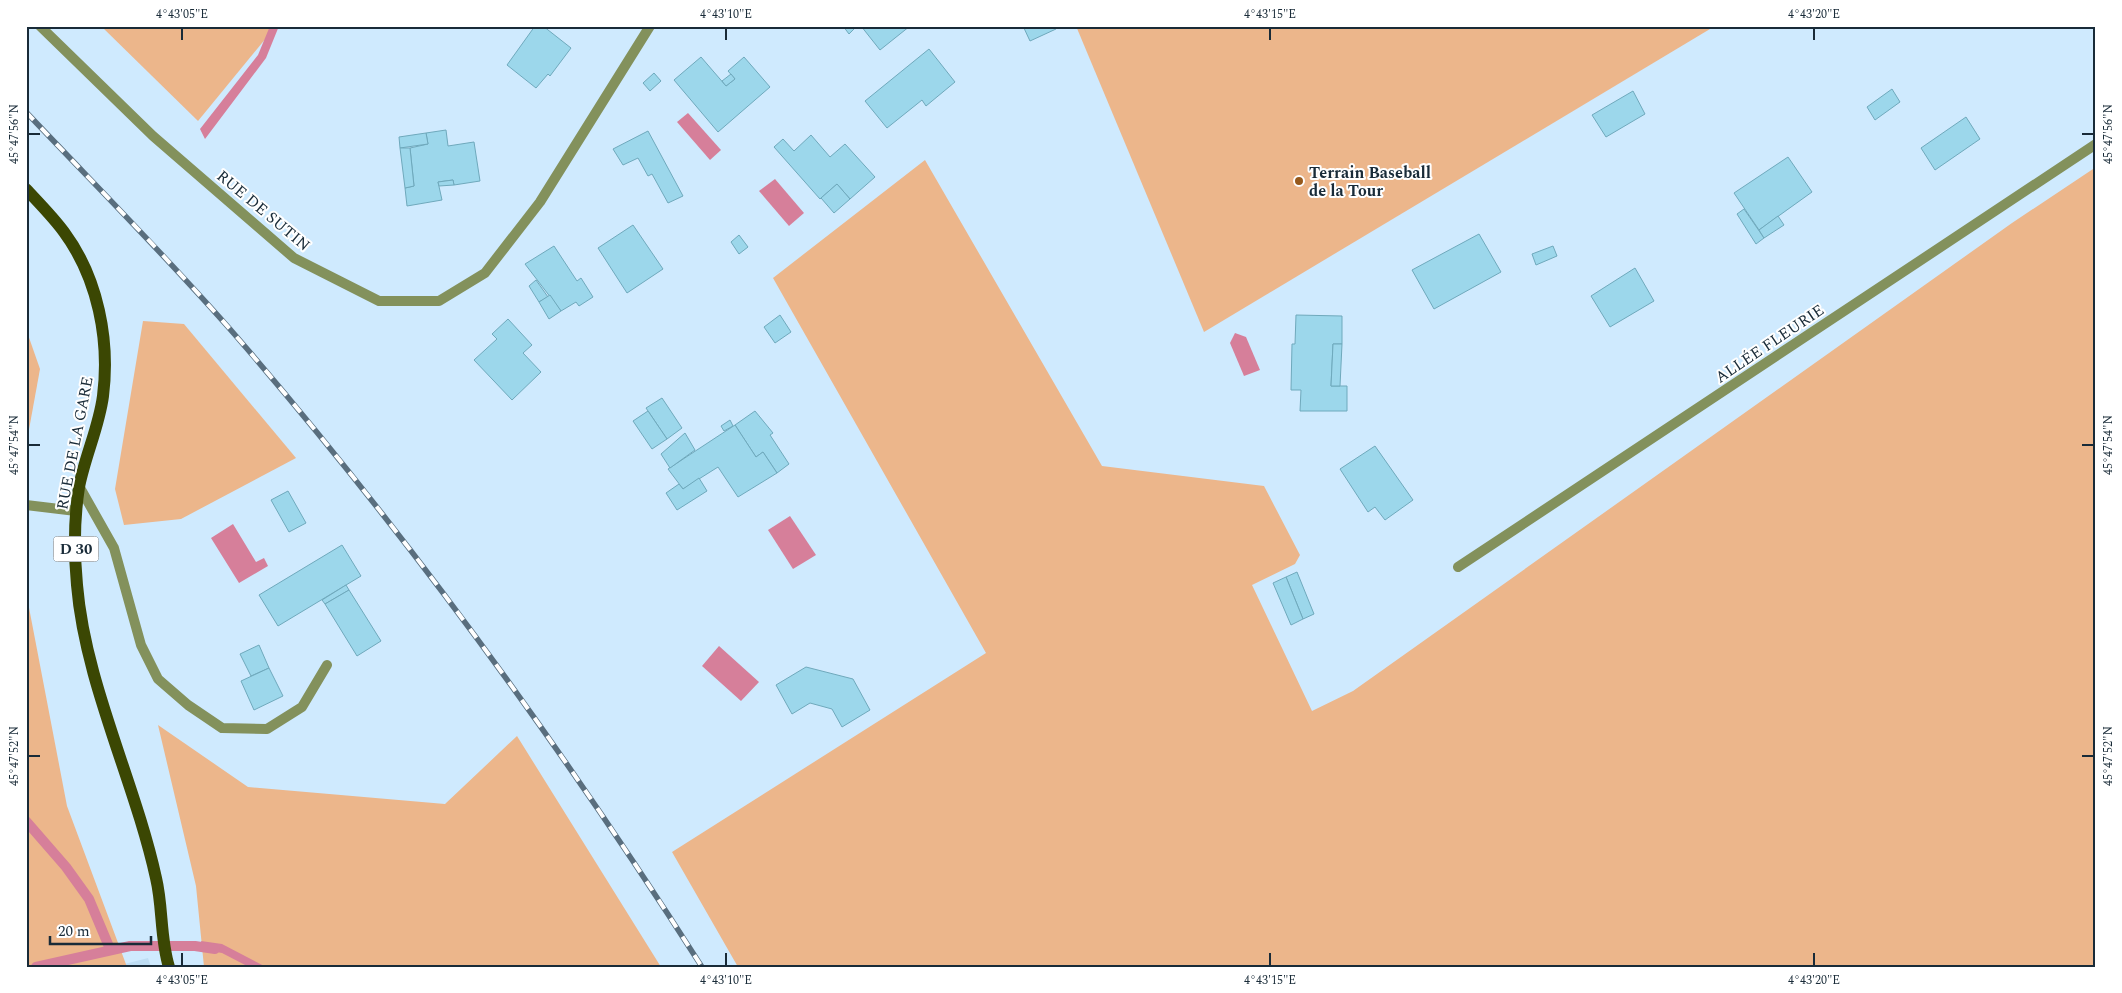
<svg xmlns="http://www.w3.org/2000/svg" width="2122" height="993" viewBox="0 0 2122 993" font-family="Spectral,serif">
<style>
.built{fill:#beddf3}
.green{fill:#ecb68b}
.water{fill:#d67f9a}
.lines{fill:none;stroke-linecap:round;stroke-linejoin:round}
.stream{stroke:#d67f9a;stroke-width:10}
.building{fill:#9cd7eb;stroke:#6fa9bc}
.lane{stroke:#83915c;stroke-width:10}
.street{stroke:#83915c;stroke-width:10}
.primary{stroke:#3b4703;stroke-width:12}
.rail-casing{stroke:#596e7e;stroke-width:5.5}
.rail{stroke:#fff;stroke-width:4;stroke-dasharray:11;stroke-linecap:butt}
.ticks{fill:none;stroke:#192b38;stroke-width:2}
.poi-dot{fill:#96591c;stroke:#fff;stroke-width:2}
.labels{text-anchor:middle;stroke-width:4;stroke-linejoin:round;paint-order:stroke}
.shield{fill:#fff;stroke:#5e6b74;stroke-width:1}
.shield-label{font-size:15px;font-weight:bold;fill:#192b38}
.poi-label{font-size:16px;font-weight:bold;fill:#192b38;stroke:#fff;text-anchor:start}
.street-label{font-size:16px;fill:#192b38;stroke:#fff}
.neatline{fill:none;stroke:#192b38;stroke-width:2}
.ticks-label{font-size:12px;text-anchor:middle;fill:#192b38}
</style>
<rect width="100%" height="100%" fill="#cfeafe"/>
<polygon class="built" points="148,958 151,967 113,967"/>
<g class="green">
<polygon points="101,26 276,26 198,121"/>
<polygon points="1076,26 1715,26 1204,332"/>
<polygon points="925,160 1102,466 1264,486 1300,555 1295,564 1252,585 1312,711 1353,691 2012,223 2096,167 2096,967 738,967 672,852 986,653 773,278"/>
<polygon points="143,321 184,324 296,458 181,519 124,525 115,489"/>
<polygon points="26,329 40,369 26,446"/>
<polygon points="26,592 67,806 127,967 26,967"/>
<polygon points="158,725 248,787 445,804 517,736 661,967 204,967 196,886"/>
</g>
<g class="water">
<polygon points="270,26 279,26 266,58 205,139 200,129 258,55"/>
<polygon points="688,113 721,150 710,160 677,122"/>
<polygon points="775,179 804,213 789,226 759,191"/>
<polygon points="1235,333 1246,337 1260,370 1244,376 1230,343"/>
<polygon points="790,516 816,555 793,569 768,530"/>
<polygon points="233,524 256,562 264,558 268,566 239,583 211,538"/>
<polygon points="719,646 759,682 741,701 702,666"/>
<polygon points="201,941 222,944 266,967 249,967 222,953 204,950"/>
</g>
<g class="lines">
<g class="stream">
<polyline points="26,821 66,867 89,899 110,949"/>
<polyline points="36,967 130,946 195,946 215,949"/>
</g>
</g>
<g class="building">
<polygon points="535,26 543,26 571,48 550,76 548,74 536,88 507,65"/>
<polygon points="843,26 857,26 849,34"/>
<polygon points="861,26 910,26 880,50"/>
<polygon points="1023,26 1055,26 1056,29 1030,41"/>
<polygon points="929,49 955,82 926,106 922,100 887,128 865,101"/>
<polygon points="701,57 726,86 735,79 728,71 744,57 770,87 718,132 674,80"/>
<polygon points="654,73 661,81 650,91 643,83"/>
<polygon points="731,74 735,79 726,86 722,81"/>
<polygon points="1892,89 1900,102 1875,120 1867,107"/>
<polygon points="1633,91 1645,114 1606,137 1592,115"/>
<polygon points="1966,117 1980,139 1935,170 1921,148"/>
<polygon points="446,130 448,146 474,142 480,181 454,185 453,180 438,182 442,200 407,206 405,188 414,186 410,148 428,144 426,133"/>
<polygon points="648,131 683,196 668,203 652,174 648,176 638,158 623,165 613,149"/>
<polygon points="426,133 428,144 400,148 399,137"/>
<polygon points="811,135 830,157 845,144 875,177 850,199 837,184 820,199 774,147 783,139 794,151"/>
<polygon points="400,148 410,148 414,186 405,188"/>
<polygon points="1788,157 1812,192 1759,230 1734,193"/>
<polygon points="453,180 454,185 439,186 438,182"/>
<polygon points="837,184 850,199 834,213 821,198"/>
<polygon points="1744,209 1764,238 1756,244 1737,214"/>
<polygon points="1778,216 1784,225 1764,238 1759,230"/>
<polygon points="633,225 663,269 627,293 598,248"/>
<polygon points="1479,234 1501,272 1434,309 1412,270"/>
<polygon points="739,235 748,247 739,254 731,242"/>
<polygon points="554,246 577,281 581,278 593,297 579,306 576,302 561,311 525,264"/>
<polygon points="1553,246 1557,256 1536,265 1532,254"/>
<polygon points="1635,268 1654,301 1610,327 1591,296"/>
<polygon points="536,280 548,297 539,302 529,286"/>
<polygon points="550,295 561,311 549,319 539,302"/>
<polygon points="780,315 791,332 775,343 764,327"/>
<polygon points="1296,315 1342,316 1342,344 1333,344 1331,386 1347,386 1347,411 1300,411 1301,390 1291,390 1292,344 1295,344"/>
<polygon points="508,319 532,345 523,353 541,372 512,400 474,360 497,339 492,334"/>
<polygon points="1333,344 1342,344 1340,386 1331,386"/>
<polygon points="662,398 682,428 667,439 646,408"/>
<polygon points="648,411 667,439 652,449 633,421"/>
<polygon points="755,411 773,433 770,435 789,464 777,473 763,452 756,457 735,425"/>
<polygon points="730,420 733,426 724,431 721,426"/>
<polygon points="735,425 756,457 763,452 777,473 738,497 718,467 683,489 668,469"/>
<polygon points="685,433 695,450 670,468 661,454"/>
<polygon points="1375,446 1413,500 1385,520 1375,507 1368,512 1340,469"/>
<polygon points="699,478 707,491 677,510 666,493 679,484 683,489"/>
<polygon points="288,491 306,523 289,532 271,500"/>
<polygon points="342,545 361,576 278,626 259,595"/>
<polygon points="1297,572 1314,614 1303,619 1286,577"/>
<polygon points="1286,577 1303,619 1291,625 1273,583"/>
<polygon points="346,585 349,590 325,604 322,600"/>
<polygon points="349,590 381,641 357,656 325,604"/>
<polygon points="259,645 269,668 251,676 240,654"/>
<polygon points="806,667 853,679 870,710 842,727 832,709 810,703 792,714 776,685"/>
<polygon points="269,668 283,696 254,710 241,681"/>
</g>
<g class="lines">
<polyline class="lane" points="79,486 114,548 141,645 158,679 188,705 222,728 267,729 302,707 327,665"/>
<g class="street">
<polyline points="40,26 153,136 294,258 379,301 439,301 485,273 540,202 650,26"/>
<polyline points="26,505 76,511"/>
<polyline points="1458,567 2096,144"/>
</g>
<path class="primary" d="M26 189C39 203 53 217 64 232 98 278 110 340 103 396 99 427 85 456 79 487 74 519 74 553 77 585 85 683 135 782 156 878 163 907 160 938 169 967"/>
<defs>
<path id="rail" d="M26 112C96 186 169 259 236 336 407 534 561 746 702 967"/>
</defs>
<use href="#rail" class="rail-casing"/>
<use href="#rail" class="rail"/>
</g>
<path class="ticks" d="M182 28V40M726 28V40M1270 28V40M1814 28V40M28 134H40M2082 134H2094M28 445H40M2082 445H2094M28 756H40M2082 756H2094M182 953V966M726 953V966M1270 953V966M1814 953V966"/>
<circle class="poi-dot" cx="1299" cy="181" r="5"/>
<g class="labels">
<rect class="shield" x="53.5" y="536.5" width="45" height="25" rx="4"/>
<g class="shield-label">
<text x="76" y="554">D 30</text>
</g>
<g class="poi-label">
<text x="1309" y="178">Terrain Baseball<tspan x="1309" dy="18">de la Tour</tspan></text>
</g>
<g class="street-label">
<text transform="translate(264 210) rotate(40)" y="6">RUE DE SUTIN</text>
<text transform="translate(1769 343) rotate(-34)" y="6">ALLÉE FLEURIE</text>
<text transform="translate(74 443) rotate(-79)" y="6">RUE DE LA GARE</text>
</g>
</g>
<rect width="2122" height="993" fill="none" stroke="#ffffff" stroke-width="55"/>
<path d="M50 936v8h101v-8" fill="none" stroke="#192b38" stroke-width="2.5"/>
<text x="58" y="936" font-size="15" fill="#192b38" stroke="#ffffff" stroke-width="4" paint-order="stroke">20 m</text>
<rect x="28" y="28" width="2066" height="938" class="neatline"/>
<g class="ticks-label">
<text x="182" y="18">4°43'05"E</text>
<text x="726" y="18">4°43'10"E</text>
<text x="1270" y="18">4°43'15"E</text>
<text x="1814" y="18">4°43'20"E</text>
<text transform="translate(14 134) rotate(-90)" y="4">45°47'56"N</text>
<text transform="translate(2108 134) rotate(-90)" y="4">45°47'56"N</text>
<text transform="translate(14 445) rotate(-90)" y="4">45°47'54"N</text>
<text transform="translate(2108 445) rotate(-90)" y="4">45°47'54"N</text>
<text transform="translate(14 756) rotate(-90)" y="4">45°47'52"N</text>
<text transform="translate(2108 756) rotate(-90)" y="4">45°47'52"N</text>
<text x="182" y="984">4°43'05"E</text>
<text x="726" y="984">4°43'10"E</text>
<text x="1270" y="984">4°43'15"E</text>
<text x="1814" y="984">4°43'20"E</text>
</g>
</svg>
